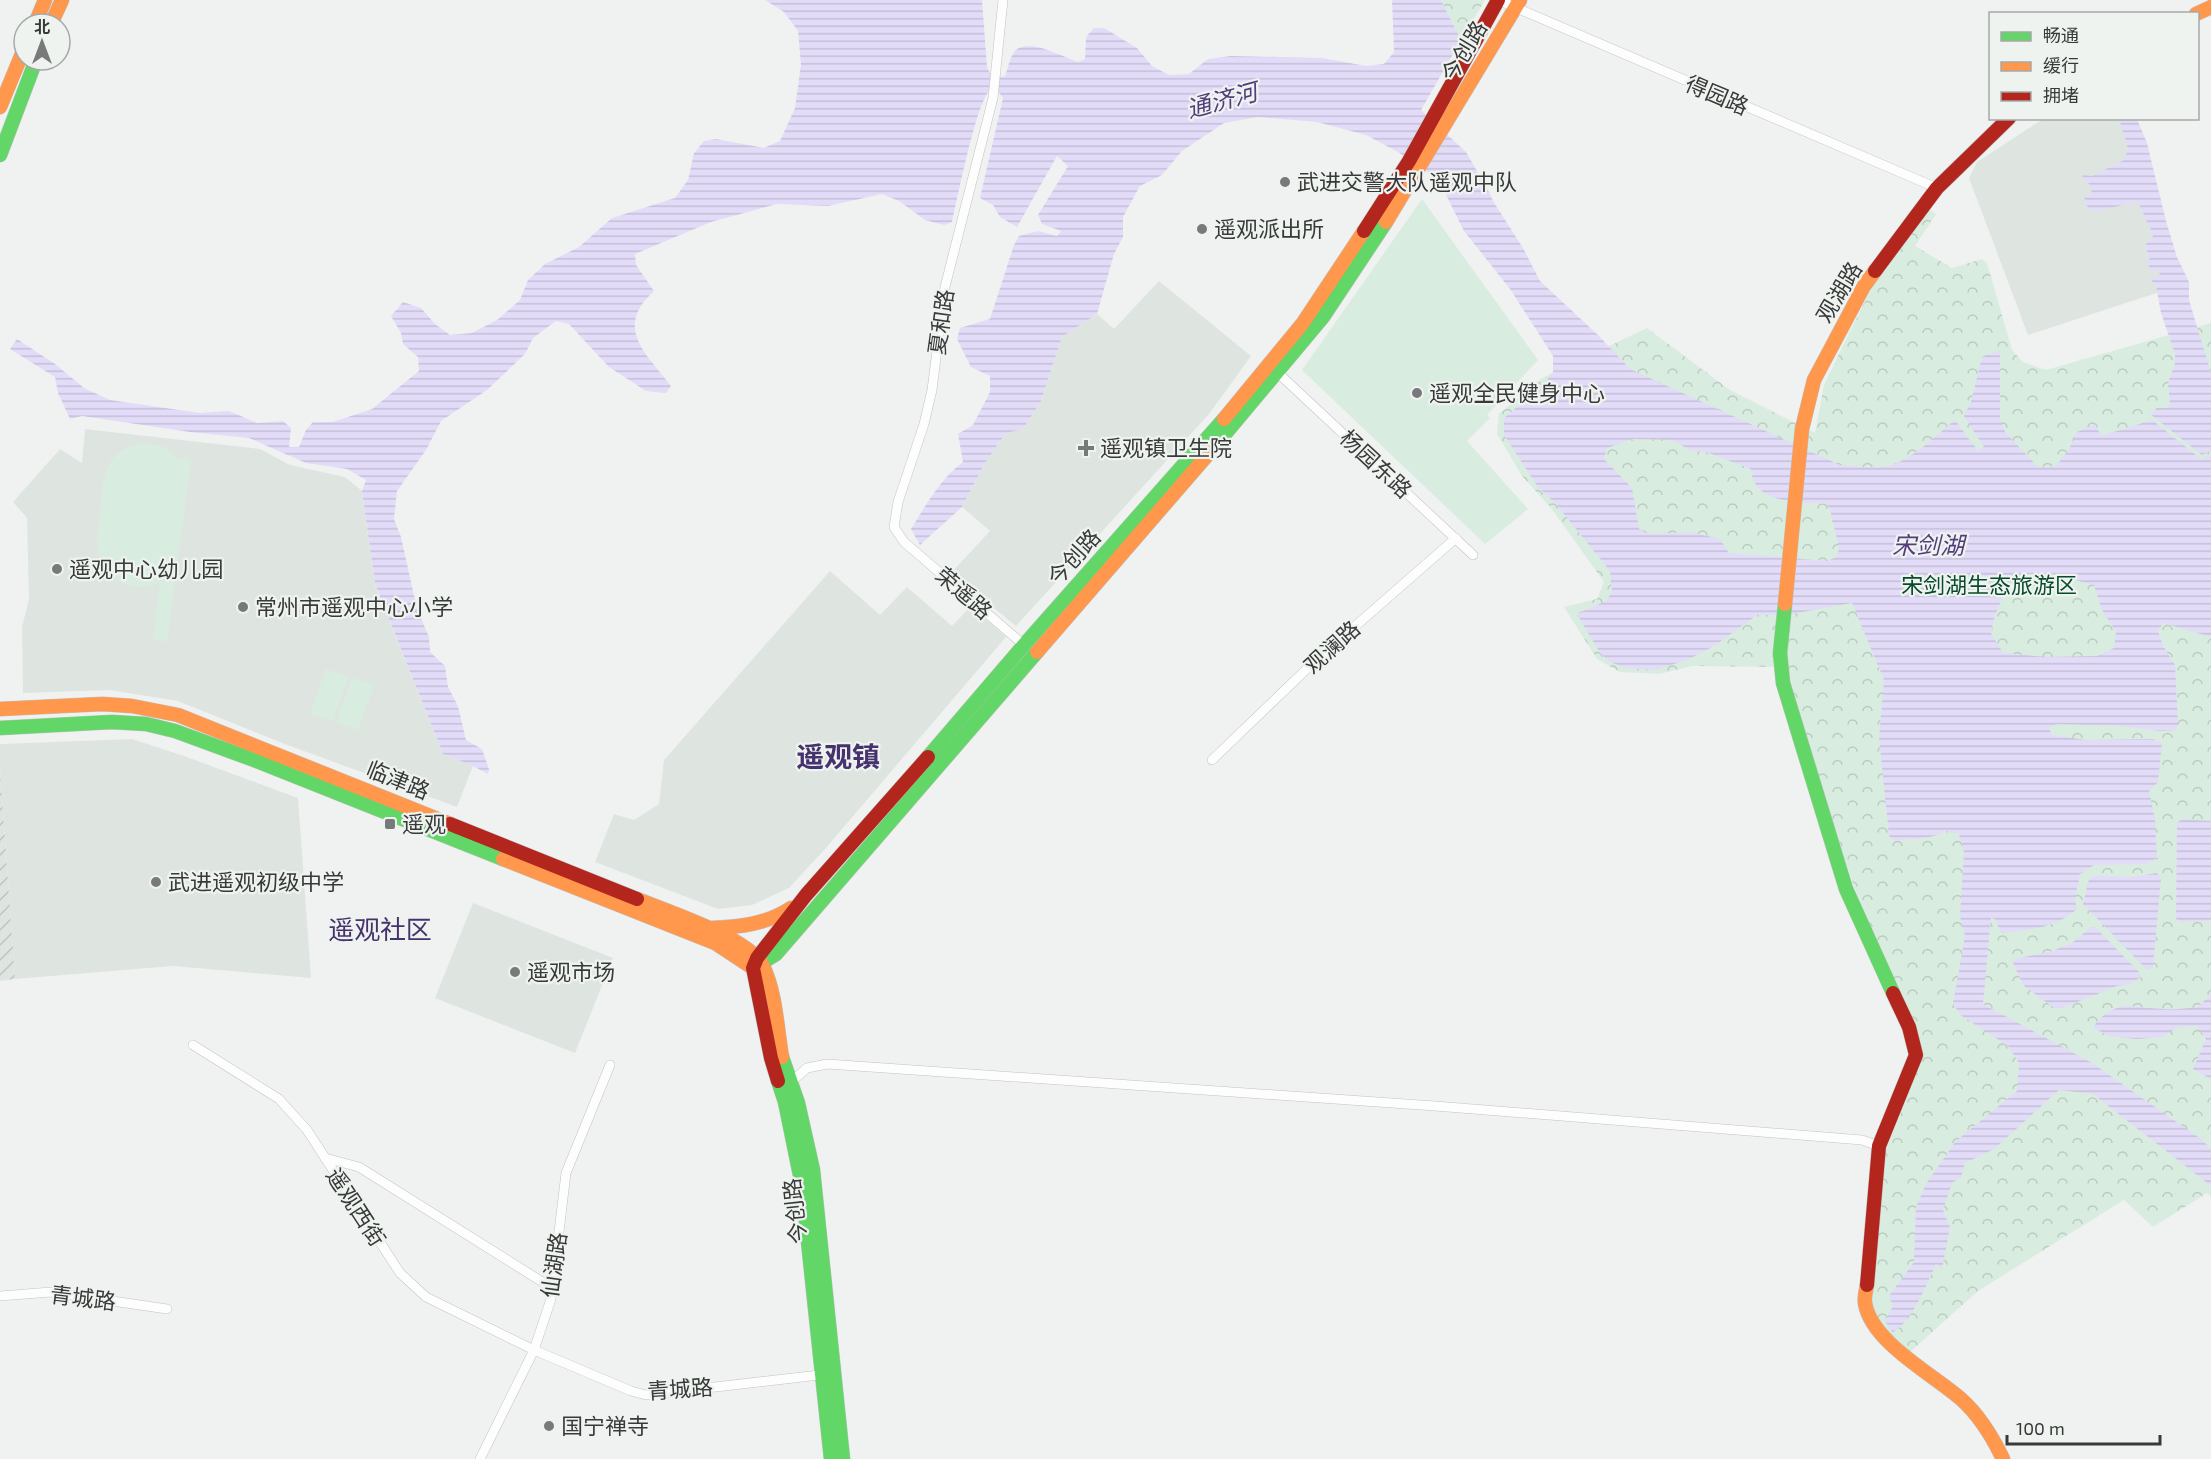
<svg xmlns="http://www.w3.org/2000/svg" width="2211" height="1459" viewBox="0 0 2211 1459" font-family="'Exo 2','Noto Sans SC',sans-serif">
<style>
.built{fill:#dee5e1}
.industrial{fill:url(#industrial-furrows)}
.park{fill:url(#park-crowns)}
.pitch{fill:#d9ece0}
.water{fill:url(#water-rules);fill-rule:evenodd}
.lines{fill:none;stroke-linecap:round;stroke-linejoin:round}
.street-casing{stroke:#c1c3c2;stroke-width:10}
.fast-casing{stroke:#c1c3c2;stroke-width:15}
.slow-casing{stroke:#c1c3c2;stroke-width:15}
.jam-casing{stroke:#c1c3c2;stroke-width:15}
.street{stroke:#fdfdfd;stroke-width:9}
.fast{stroke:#63d668;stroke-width:14}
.slow{stroke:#ff974d;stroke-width:14}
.jam{stroke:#b3261e;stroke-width:14}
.poi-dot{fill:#787a79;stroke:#eff3f0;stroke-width:2}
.labels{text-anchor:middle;stroke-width:4.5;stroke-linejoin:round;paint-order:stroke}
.street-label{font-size:22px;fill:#383a39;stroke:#eff3f0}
.poi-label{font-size:22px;fill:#383a39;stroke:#eff3f0;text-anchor:start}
.park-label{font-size:22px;fill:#074b2c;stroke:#eff3f0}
.water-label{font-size:24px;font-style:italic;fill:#533d7c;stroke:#eff3f0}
.quarter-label{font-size:26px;fill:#46326d;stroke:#eff3f0}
.district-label{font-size:28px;font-weight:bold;fill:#46326d;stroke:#eff3f0}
</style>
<defs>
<pattern id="industrial-furrows" width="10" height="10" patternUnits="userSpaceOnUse" patternTransform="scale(1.5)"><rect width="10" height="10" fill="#dee5e1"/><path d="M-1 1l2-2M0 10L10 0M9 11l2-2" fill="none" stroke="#bfc5c2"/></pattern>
<pattern id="park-crowns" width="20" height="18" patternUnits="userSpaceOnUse" patternTransform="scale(1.5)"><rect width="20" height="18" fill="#d9ece0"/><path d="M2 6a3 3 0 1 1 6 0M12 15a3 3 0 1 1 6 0" fill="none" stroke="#bbcbc1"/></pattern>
<pattern id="water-rules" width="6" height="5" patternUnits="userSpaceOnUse" patternTransform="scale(1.5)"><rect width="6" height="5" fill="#e3dcf9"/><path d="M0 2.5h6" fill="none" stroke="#c4bed6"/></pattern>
</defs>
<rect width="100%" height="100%" fill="#f0f2f1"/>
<g class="built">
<polygon points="2043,119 2129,119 2175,287 2028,335 1969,178 1977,162"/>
<polygon points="1159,281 1251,356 1209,414 1016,626 951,573 990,531 962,507 985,463 1006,433 1023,429 1041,401 1062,337 1097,314 1114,329"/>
<polygon points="85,429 260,449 290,465 345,477 362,491 375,585 443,754 473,766 457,807 282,743 178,701 109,690 23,693 22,627 29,599 27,518 13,502 60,449 82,463"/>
<polygon points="830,571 880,615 907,587 952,626 971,606 1006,637 825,849 789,888 752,905 718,909 595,862 614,814 634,820 659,804 664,760"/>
<polygon points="132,739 184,756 298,798 311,978 173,966 15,979 0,770 0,744"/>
<polygon points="473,903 613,958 575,1053 435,998"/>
</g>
<polygon class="industrial" points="0,770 15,979 0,981"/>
<g class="park">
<polygon points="1441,0 1485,0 1461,40"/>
<polygon points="1927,208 1936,214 1915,246 1952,268 1982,259 1987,263 2012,350 2023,362 2046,370 2211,323 2211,1197 2207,1193 2153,1227 2124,1200 1978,1291 1910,1352 1875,1319 1870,1294 1881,1163 1923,1056 1854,887 1782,667 1692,666 1659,674 1620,672 1597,659 1564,607 1597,599 1604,582 1551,508 1522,476 1497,434 1499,414 1542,378 1647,328 1730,390 1815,433 1824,385 1849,333 1875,282"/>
</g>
<g class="pitch">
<polygon points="1422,199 1538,360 1487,415 1490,418 1467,441 1528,509 1485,544 1302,370"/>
<path d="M143 443 164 447 176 458 191 460 167 641 153 640 160 582C155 584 149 587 143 587 121 589 101 570 98 548 97 534 99 520 101 506 102 490 103 475 111 461 118 450 131 446 143 443Z"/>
<polygon points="326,669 348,677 333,721 310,714"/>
<polygon points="352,678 374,685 358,730 336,722"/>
</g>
<g class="water">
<path d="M765 0H982L987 67 990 73 1001 77 1005 76C1008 69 1009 60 1013 54 1023 34 1063 57 1078 62L1085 59 1086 37 1094 28H1104L1137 48 1152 66 1169 75 1189 74 1208 59 1231 56 1322 58 1366 66 1384 64 1394 52 1392 0H1441L1461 40 1421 110 1466 152 1489 192 1493 201 1523 248 1540 281 1599 336 1630 369 1840 465C1856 466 1873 469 1888 466 1911 461 1937 434 1955 420L1978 451 1984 447 1964 416 1971 402 1982 357 2000 350V419L2005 432 2038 467 2056 466 2069 449 2077 432 2095 424 2101 436 2152 420 2201 459 2211 455V637L2163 623 2158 631 2163 646 2175 665 2178 724 2176 730 2160 731 2119 726 2056 724 2049 728 2052 735 2086 740 2153 739 2162 743 2158 782 2149 791 2155 819 2157 858 2146 864 2094 865 2080 874 2075 900 2077 909C2056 928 2028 930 2001 933L1995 919 1991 918 1983 1004 2092 1063 2201 1139 2211 1149V1186L2093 1094 2059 1090 1994 1149 1965 1163 1961 1177 1952 1183 1943 1210 1950 1227 1942 1269 1936 1264C1928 1282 1910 1326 1892 1332L1885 1321 1893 1306 1889 1296 1914 1262 1916 1207 1926 1184 1956 1141 2017 1091 2019 1063 2008 1046 1962 1016 1953 1004 1965 936 1960 916 1964 852 1959 834 1946 831C1930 840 1913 838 1895 841L1889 836 1879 737 1884 680 1852 603 1786 615H1757L1714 646 1687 660 1655 670 1626 668 1610 662 1600 653 1577 614 1606 601 1612 592 1610 571 1555 503 1538 487 1504 435V418L1543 385 1553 372V356L1510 289 1464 231 1438 179 1398 152 1366 135 1317 122 1258 117 1224 123 1182 151 1162 175 1140 186 1123 217V237L1114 254 1097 314 1062 337 1041 401 1023 429 1006 433 985 463 962 507 920 545 911 529C926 505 940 479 963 462L958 434 973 425 990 392V376L971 367 957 339 960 328 990 319 1014 245 1019 236 1038 231 1057 236 1061 231 1042 224 1038 215 1068 166 1057 156 1017 227 1000 217 993 205 980 198 1003 98 997 90H990C976 103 958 197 952 222L944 225 925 220 899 201 882 194 828 206 777 204 711 222 635 254 636 265 654 291C613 328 647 354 671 386L666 393 646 391 609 367 569 324 556 321 533 338 525 354 487 390 441 421 426 450 397 491 394 519 401 537 417 609 429 637 430 652 445 666 448 687 458 706 466 740 482 749 489 769 488 774 473 766 443 754 375 584 362 491 366 480 347 469 306 463 249 438 190 432 82 416 70 419 58 393 55 377 10 349 17 339 55 364 84 388 110 400 200 413 229 411 257 423 283 421 291 428 289 447H299L306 430 313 422H333L372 409 419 371 418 357 403 344 401 333 391 316 403 302 421 308 435 324 450 335 472 333 497 320 520 300 528 280 545 264 579 247 612 218 675 198 688 180 694 153 704 141 716 139 764 148 780 141 795 108 801 65 798 31 784 12ZM1633 439 1672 440 1690 450 1709 453 1751 469C1753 505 1800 502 1826 504L1830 509 1839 548 1837 557 1827 561 1729 553 1720 539 1690 532 1649 534 1639 529 1632 488 1604 459 1607 448ZM2029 574H2052L2094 585 2102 610 2116 632 2114 648 2097 656 2047 657 2003 653 1991 633 1995 615 2007 588Z"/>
<path d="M2119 119H2137L2147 143 2166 221 2177 257 2189 282V300L2211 373V451L2202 455 2150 414 2157 408H2167L2170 403 2168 383 2175 363V354L2161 313 2156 285 2149 278 2160 277 2159 270H2150L2147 260 2150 259 2145 245 2153 237 2152 232 2139 204 2135 202 2098 211 2088 208 2084 197 2091 194C2093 186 2089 183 2082 179L2083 175 2092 176 2124 160 2128 149Z"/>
<polygon points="2182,819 2211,821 2211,921 2181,922 2176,919 2177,823"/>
<polygon points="2157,873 2161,878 2153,968 2147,970 2083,904 2089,879 2095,876 2132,877"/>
<polygon points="2091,927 2095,927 2139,972 2141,977 2130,984 2117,986 2062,1008 2054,1008 2023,985 2013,963 2015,959 2052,951 2072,943"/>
<path d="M2211 994V1079L2193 1069 2206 1039 2197 1026 2179 1027 2162 1037 2137 1039 2108 1036 2093 1027C2116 997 2132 1008 2165 1009 2175 1010 2187 1008 2198 1007Z"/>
</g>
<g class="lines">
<defs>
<g id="street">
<polyline points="1003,0 993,98 945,287 932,390 924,424 898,502 894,527 904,542 1024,645"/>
<polyline points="1498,0 1937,188"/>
<polyline points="1278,373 1473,555"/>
<polyline points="1212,760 1313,663 1456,538"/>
<polyline points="193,1045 279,1099 307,1130 400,1273 426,1297 534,1350 631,1391 646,1395 828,1374"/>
<polyline points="791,1082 807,1068 827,1064 1435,1106 1862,1140 1879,1146"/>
<polyline points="325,1158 359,1167 552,1288"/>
<polyline points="0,1296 51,1292 167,1309"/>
<polyline points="480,1459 534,1350 551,1299 566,1173 610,1065"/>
</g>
<g id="fast">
<polyline points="0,155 36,60"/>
<polyline points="1210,452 1323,317 1386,222"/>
<polyline points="1785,604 1780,653 1783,683 1846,889 1893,993"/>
<polyline points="0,728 112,722 146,724 175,731 254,760 503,859"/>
<polyline points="928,757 1024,645 1224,419"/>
<polyline points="755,967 776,954 1037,652"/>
<polyline points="782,1057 798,1103 813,1170 843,1459"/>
<polyline points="778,1081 785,1102 802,1185 831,1459"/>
</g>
<g id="slow">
<polyline points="2196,14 2211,7"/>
<polyline points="35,24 45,0"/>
<polyline points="51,24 62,0"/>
<polyline points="0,107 24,49"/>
<polyline points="1386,222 1520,0"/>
<polyline points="1224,419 1303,323 1364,231"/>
<polyline points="1785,604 1802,429 1814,380 1864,286 1875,271"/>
<polyline points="1037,652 1210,452"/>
<polyline points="0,709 102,704 132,706 178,715 450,824"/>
<polyline points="503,859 715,943 753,968"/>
<path d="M637 899C666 911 750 938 763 966 776 993 777 1028 782 1057"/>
<path d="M712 928C740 927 767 924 791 908"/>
<path d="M1867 1285C1866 1290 1864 1298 1865 1303 1871 1342 1934 1375 1961 1399 1979 1415 1993 1438 2003 1459"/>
</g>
<g id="jam">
<polyline points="1364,231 1409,161 1498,0"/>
<polyline points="1875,271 1937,188 2009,118"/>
<polyline points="450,824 637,899"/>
<polyline points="778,1081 771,1058 753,968 757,958 806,895 928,757"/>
<polyline points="1867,1285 1879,1146 1916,1055 1909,1027 1893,993"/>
</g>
</defs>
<use href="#street" class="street-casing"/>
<use href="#fast" class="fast-casing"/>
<use href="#slow" class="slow-casing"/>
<use href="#jam" class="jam-casing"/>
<use href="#street" class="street"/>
<use href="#fast" class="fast"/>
<use href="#slow" class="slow"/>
<use href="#jam" class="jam"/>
</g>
<g class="poi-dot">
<circle cx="1285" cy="182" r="6"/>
<circle cx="1202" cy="229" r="6"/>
<circle cx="1417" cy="393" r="6"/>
<path d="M1083 439h6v6h6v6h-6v6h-6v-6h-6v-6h6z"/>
<circle cx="57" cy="569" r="6"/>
<circle cx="243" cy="607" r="6"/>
<rect x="384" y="818" width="12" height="12" rx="3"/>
<circle cx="156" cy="882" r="6"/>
<circle cx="515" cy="972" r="6"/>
<circle cx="549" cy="1426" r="6"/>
</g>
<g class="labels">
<g class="street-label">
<text transform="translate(1464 51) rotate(-59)" y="8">今创路</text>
<text transform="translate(1717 95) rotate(23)" y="8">得园路</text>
<text transform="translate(1839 292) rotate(-59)" y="8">观湖路</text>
<text transform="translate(941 322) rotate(-82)" y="8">夏和路</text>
<text transform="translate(1376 464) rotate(43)" y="8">杨园东路</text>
<text transform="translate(1074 557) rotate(-48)" y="8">今创路</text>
<text transform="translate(964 593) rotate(41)" y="8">荣遥路</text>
<text transform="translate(1332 647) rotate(-42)" y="8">观澜路</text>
<text transform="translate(398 780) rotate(22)" y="8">临津路</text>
<text transform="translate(356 1207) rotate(57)" y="8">遥观西街</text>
<text transform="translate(795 1211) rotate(-96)" y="8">今创路</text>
<text transform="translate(554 1265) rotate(-82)" y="8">仙湖路</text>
<text transform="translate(83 1298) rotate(7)" y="8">青城路</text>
<text transform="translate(680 1389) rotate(-4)" y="8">青城路</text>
</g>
<g class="poi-label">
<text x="1297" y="190">武进交警大队遥观中队</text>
<text x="1214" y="237">遥观派出所</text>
<text x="1429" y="401">遥观全民健身中心</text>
<text x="1100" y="456">遥观镇卫生院</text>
<text x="69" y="577">遥观中心幼儿园</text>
<text x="255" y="615">常州市遥观中心小学</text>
<text x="402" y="832">遥观</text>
<text x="168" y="890">武进遥观初级中学</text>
<text x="527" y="980">遥观市场</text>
<text x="561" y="1434">国宁禅寺</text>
</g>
<g class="park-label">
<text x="1989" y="593">宋剑湖生态旅游区</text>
</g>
<g class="water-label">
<text transform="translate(1222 101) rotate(-15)" y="8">通济河</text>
<text x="1928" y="554">宋剑湖</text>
</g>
<g class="quarter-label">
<text x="380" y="939">遥观社区</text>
</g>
<g class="district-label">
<text x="838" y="767">遥观镇</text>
</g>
</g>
<rect x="1989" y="12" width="210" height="108" fill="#eff3f0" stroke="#a6a9a7" stroke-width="1.5"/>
<rect x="2001" y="32" width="30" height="9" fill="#63d668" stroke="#a6a9a7" stroke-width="1.5"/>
<text x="2043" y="42" font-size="18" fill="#383a39">畅通</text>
<rect x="2001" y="62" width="30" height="9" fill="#ff974d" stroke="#a6a9a7" stroke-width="1.5"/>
<text x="2043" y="72" font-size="18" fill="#383a39">缓行</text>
<rect x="2001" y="92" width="30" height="9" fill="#b3261e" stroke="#a6a9a7" stroke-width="1.5"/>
<text x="2043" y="102" font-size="18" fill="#383a39">拥堵</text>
<g transform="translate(42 42)"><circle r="28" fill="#eff3f0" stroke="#a6a9a7" stroke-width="1.5"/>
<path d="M0-4.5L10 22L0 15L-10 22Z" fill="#787a79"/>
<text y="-9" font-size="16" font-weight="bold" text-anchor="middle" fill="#383a39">北</text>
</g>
<path d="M2007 1435v9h153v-9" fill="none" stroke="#383a39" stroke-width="3"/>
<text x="2016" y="1435" font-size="18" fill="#383a39" stroke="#eff3f0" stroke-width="4.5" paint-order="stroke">100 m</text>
</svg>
